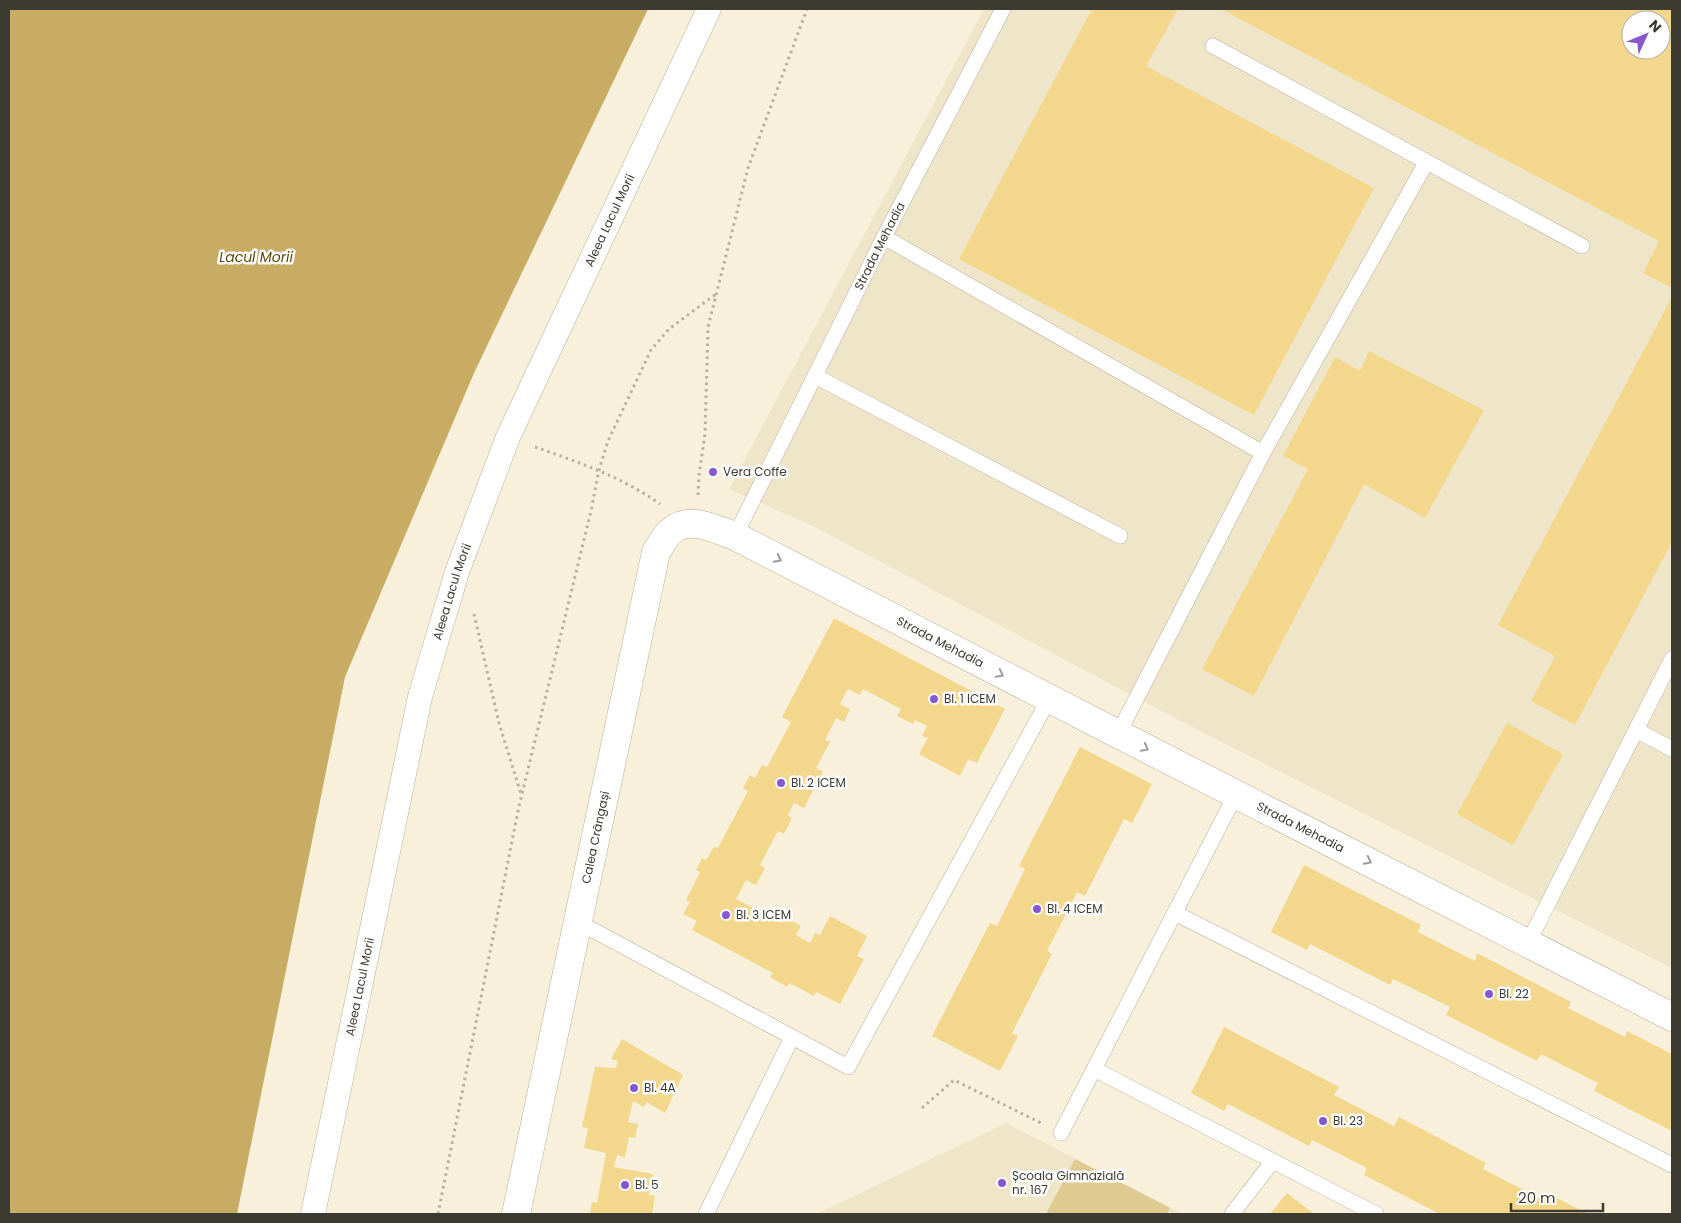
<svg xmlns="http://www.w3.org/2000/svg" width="1681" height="1223" viewBox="0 0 1681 1223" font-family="Poppins,sans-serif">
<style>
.built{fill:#efe5c8;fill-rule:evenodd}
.green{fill:#dfca92}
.water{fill:#c8ac63}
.building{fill:#f3d78d;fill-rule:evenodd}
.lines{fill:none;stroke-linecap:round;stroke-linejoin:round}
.service-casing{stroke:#b6ae9a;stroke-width:16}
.pedestrian-casing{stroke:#b6ae9a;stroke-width:25}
.tertiary-casing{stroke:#b6ae9a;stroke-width:29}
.path{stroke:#b6b09f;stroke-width:3;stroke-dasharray:2.5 4;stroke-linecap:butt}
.service{stroke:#fff;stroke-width:15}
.pedestrian{stroke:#fff;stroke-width:24}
.tertiary{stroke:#fff;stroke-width:28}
.oneway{stroke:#9e9c98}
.poi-dot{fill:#8857cf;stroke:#fff;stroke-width:2}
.labels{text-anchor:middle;stroke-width:5;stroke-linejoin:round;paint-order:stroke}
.street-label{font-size:12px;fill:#3d3a31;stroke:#fff}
.poi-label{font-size:12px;fill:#3d3a31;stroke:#fff;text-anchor:start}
.water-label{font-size:14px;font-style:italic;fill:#5c480e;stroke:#fff}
</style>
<rect width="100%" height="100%" fill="#f8f0da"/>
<g class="built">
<path d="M984 9H1672V968L1188 725 813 526 729 489ZM1631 20H1661V50H1631Z"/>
<polygon points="1006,1123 1183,1214 817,1214"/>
</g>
<polygon class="green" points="1075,1159 1170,1208 1167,1214 1046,1214"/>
<polygon class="water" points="9,9 648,9 474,373 345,677 237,1214 9,1214"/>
<g class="building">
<polygon points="1092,9 1178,9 1146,66 1374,188 1254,415 959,259"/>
<path d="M1221 9H1672V288L1643 273 1659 241ZM1631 20H1661V50H1631Z"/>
<polygon points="1672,297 1672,542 1575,725 1531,701 1555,656 1498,625"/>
<polygon points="1369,351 1484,410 1425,518 1364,484 1254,696 1202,669 1308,469 1283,456 1335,357 1360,371"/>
<polygon points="834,618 1005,709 977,763 968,759 960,776 919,754 928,738 922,736 927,726 915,720 913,724 897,716 901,709 863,689 860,695 848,689 840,704 850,709 844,722 836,718 825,740 830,742 816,768 823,772 804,808 794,803 788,815 792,818 784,834 778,831 760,865 765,868 756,885 746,880 736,899 782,923 785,917 801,926 796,935 810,943 815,933 820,935 830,916 867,936 857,956 864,959 840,1004 816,992 814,996 789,983 787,987 770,977 773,973 692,930 697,921 683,914 690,902 686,900 700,872 696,870 702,858 706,860 714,847 718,848 748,791 743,788 750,775 755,778 762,765 767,767 791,722 782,717"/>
<polygon points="1507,723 1563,754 1513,845 1457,814"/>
<polygon points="1080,747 1152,784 1132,823 1124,819 1085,896 1077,892 1047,951 1052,954 1012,1033 1018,1036 1000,1071 932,1036 990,923 997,926 1025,869 1019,866"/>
<polygon points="1304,865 1421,925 1418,932 1475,961 1477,953 1571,1002 1568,1008 1625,1037 1627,1031 1672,1054 1672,1131 1594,1091 1598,1083 1541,1054 1537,1061 1446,1015 1450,1007 1393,979 1390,985 1310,944 1307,950 1271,932"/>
<polygon points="1224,1027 1339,1087 1334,1095 1394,1126 1399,1117 1486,1163 1483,1169 1543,1200 1547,1193 1588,1214 1440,1214 1364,1175 1367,1168 1312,1140 1309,1146 1228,1104 1224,1111 1191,1093"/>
<polygon points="622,1039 683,1075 665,1113 647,1102 644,1107 633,1101 628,1122 638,1124 635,1138 629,1137 625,1157 617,1155 614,1167 653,1174 649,1195 655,1196 652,1214 590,1214 592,1202 597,1203 606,1153 584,1148 588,1128 582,1127 595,1067 616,1068 618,1061 611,1059"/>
<polygon points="1287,1193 1314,1214 1270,1214"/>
</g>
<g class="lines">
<defs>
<g id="service">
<polyline points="1213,46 1582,246"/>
<polyline points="884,237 1263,453"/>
<polyline points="815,376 1120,536"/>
<path id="s1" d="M735 536 884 237 1003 9"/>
<polyline points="1636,730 1672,749"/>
<polyline points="1118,734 1263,453 1426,163"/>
<polyline points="1175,913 1672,1165"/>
<polyline points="578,922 848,1067 1049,699"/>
<polyline points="1528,943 1672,659"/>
<polyline points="1094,1069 1376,1214"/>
<polyline points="1061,1133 1236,794"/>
<polyline points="706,1214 792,1037"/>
<polyline points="1232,1214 1273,1161"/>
</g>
<g id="pedestrian">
<path id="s2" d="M313 1214 420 697 457 572 508 437 709 9"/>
</g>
<g id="tertiary">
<path id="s3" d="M516 1214 656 552C660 546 664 538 669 533 688 514 714 529 735 536L1118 734 1672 1017"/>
</g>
</defs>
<use href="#service" class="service-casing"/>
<use href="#pedestrian" class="pedestrian-casing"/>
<use href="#tertiary" class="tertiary-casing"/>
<g class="path">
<path d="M535 447C578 462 622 477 660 504"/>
<polyline points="698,495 699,475 705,434 708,327 748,168 807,9"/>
<polyline points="474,614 499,723 521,794"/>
<polyline points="922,1108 954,1080 1041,1123"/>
<polyline points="438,1214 519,806 591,511 599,470 608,441 651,350 669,329 716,294"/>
</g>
<use href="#service" class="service"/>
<use href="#pedestrian" class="pedestrian"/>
<use href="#tertiary" class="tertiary"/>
</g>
<defs><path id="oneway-chevron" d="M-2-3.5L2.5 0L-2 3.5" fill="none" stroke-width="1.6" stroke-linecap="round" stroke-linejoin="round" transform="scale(1.25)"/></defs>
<g class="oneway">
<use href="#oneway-chevron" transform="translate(778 559) rotate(27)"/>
<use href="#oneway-chevron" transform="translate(1000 674) rotate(27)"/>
<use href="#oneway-chevron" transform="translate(1145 748) rotate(27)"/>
<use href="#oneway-chevron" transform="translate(1368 861) rotate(27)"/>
</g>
<g class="poi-dot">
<circle cx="713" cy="472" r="5"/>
<circle cx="934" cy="699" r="5"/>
<circle cx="781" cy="783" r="5"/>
<circle cx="1037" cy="909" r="5"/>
<circle cx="726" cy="915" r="5"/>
<circle cx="1489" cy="994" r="5"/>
<circle cx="634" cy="1088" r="5"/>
<circle cx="1323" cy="1121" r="5"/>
<circle cx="1002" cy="1183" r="5"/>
<circle cx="625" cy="1185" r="5"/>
</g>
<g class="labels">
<g class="street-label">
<text dy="4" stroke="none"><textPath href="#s2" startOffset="1042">Aleea Lacul Morii</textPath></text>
<text dy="4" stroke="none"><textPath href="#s1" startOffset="324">Strada Mehadia</textPath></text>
<text dy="4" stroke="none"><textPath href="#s2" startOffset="638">Aleea Lacul Morii</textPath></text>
<text dy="4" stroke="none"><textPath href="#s3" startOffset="1001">Strada Mehadia</textPath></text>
<text dy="4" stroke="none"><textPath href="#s3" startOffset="1406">Strada Mehadia</textPath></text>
<text dy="4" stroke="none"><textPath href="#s3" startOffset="385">Calea Crângași</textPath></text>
<text dy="4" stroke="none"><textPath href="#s2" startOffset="232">Aleea Lacul Morii</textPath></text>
</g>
<g class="poi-label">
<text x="723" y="476">Vera Coffe</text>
<text x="944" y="703">Bl. 1 ICEM</text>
<text x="791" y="787">Bl. 2 ICEM</text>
<text x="1047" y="913">Bl. 4 ICEM</text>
<text x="736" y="919">Bl. 3 ICEM</text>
<text x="1499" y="998">Bl. 22</text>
<text x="644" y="1092">Bl. 4A</text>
<text x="1333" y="1125">Bl. 23</text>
<text x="1012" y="1180">Școala Gimnazială<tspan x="1012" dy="14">nr. 167</tspan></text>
<text x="635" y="1189">Bl. 5</text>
</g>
<g class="water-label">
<text x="256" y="262">Lacul Morii</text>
</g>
</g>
<rect width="1681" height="1223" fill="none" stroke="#3d3a31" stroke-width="20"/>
<g transform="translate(1646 35) rotate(46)"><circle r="24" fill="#ffffff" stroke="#b1b0ad"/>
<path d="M0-4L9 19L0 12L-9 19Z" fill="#8857cf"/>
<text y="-8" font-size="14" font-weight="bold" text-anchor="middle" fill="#3d3a31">N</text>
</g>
<path d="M1511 1203v8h92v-8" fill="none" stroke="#3d3a31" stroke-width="2.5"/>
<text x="1518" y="1203" font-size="15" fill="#3d3a31" stroke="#ffffff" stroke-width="4" paint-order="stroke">20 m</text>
</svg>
